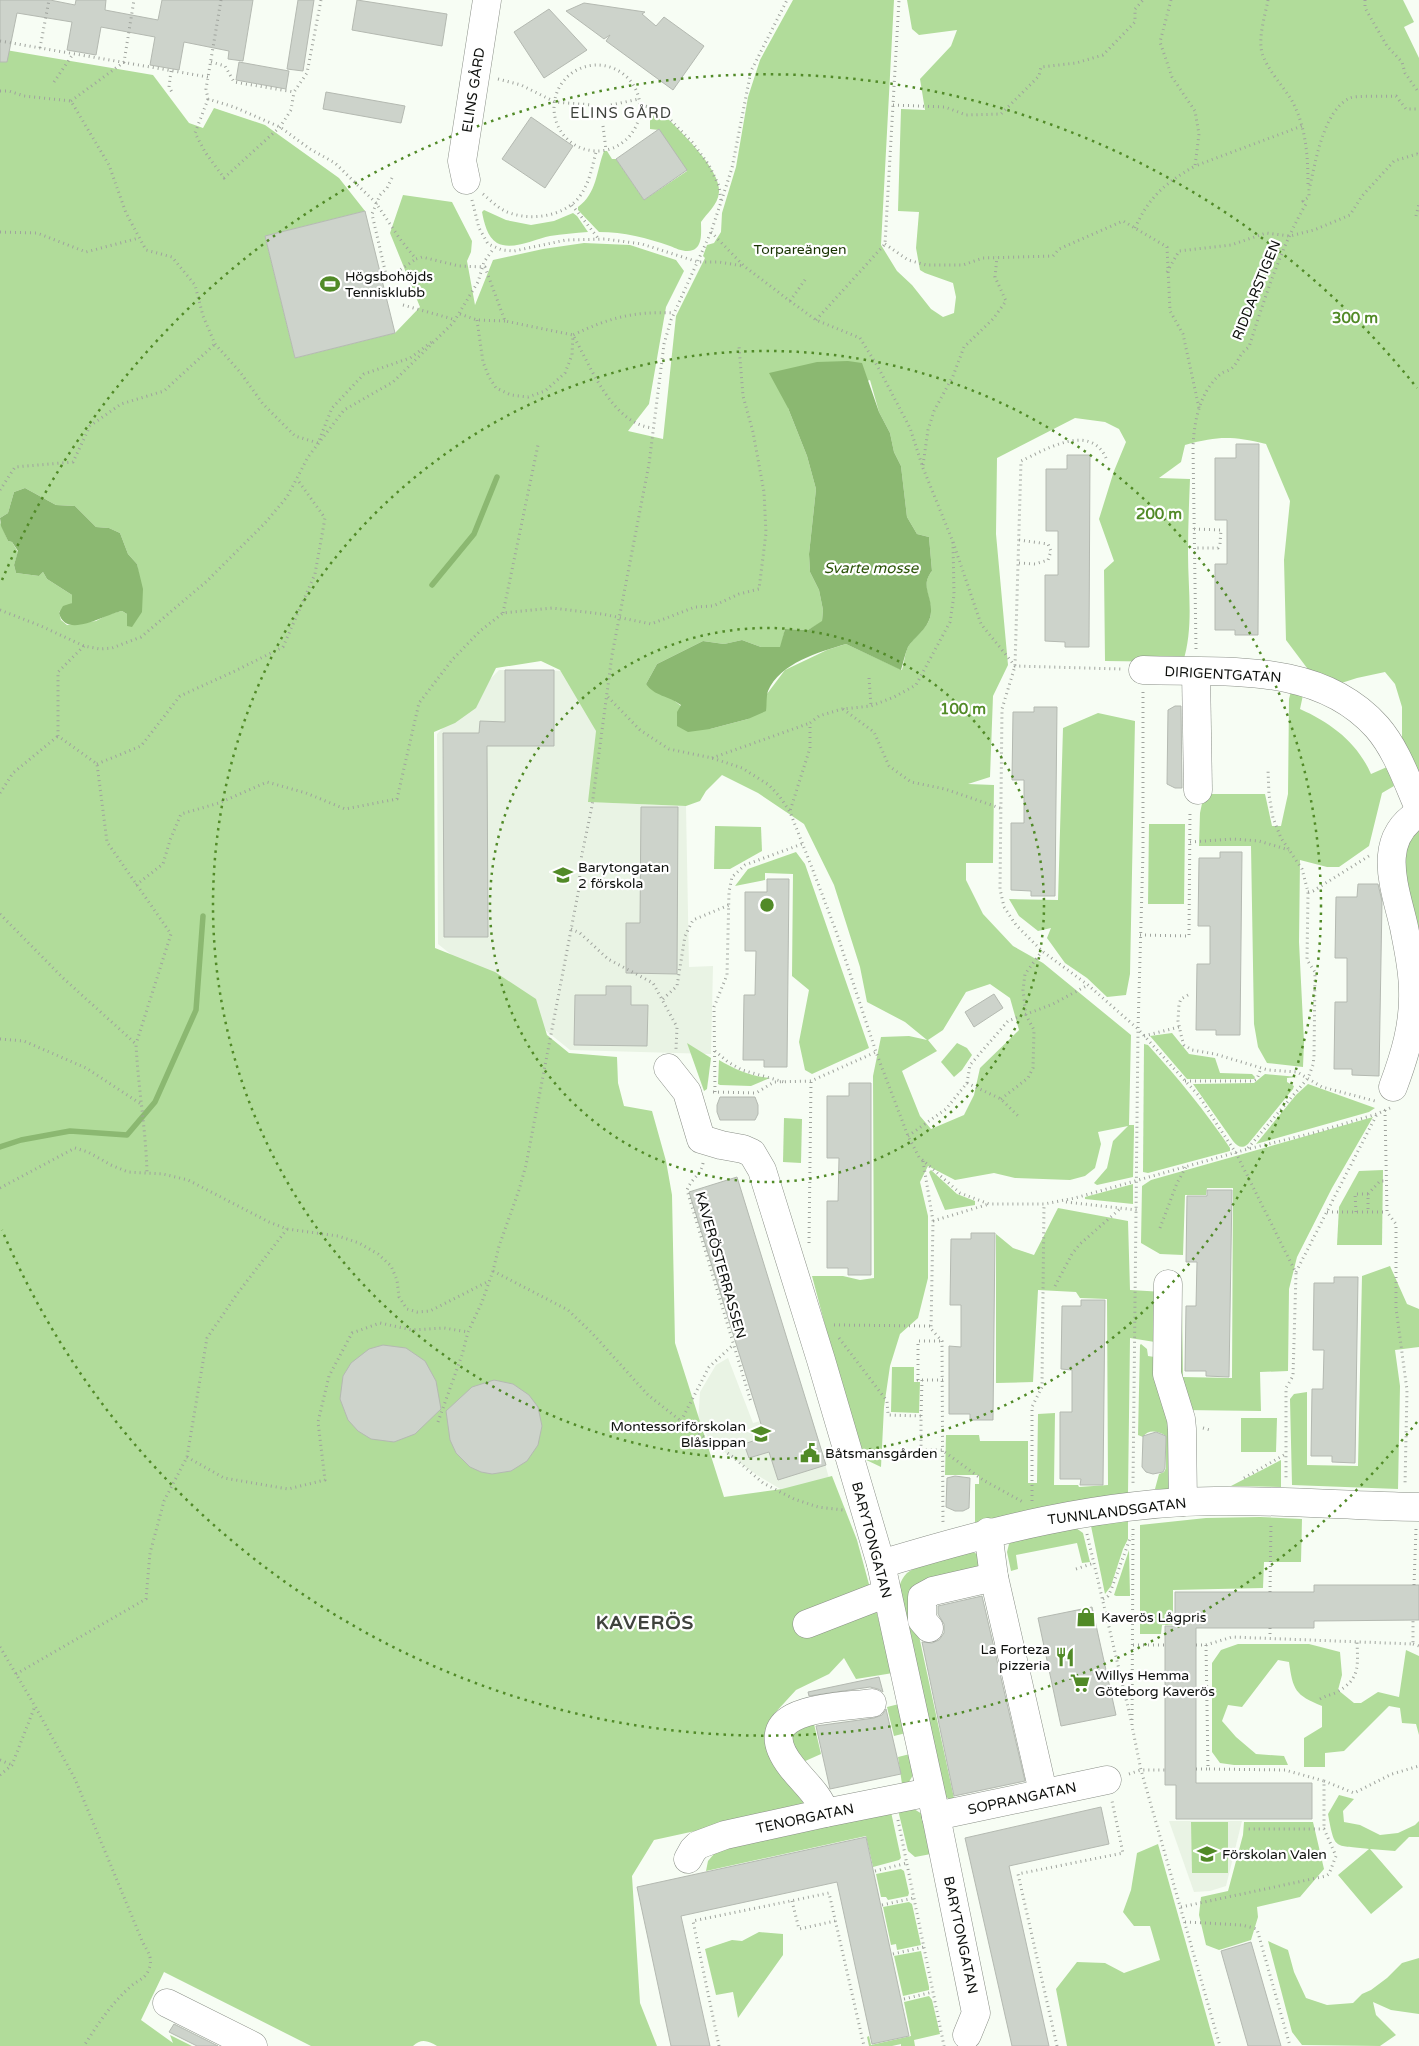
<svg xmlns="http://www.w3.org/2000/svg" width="1419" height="2046" viewBox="0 0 1419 2046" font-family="'Varela Round',sans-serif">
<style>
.built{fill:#e9f3e4}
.green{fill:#b1dc9a;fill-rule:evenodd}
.water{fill:#8bb871}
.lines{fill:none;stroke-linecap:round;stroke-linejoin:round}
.stream{stroke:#8bb871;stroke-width:5.5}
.building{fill:#cdd3cb;stroke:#b4b9b1}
.minor-casing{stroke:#8a8f87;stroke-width:29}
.path{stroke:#9fa39d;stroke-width:3;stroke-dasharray:1 4;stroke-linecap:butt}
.minor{stroke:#fff;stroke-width:28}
.ring{fill:none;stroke:#518a27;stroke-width:2.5;stroke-dasharray:2.5 5}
.labels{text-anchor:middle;stroke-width:4.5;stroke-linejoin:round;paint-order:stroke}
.street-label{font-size:14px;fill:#0e100d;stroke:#fff}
.park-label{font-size:14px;fill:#173300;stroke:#fff}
.poi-label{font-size:14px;fill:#0e100d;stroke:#fff;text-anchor:start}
.neighbourhood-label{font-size:15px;letter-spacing:1px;fill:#3f433d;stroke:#fff}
.water-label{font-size:15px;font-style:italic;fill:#2c5509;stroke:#fff}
.district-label{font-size:19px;font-weight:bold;letter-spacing:1px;fill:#3f433d;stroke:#fff}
.centre{fill:#518a27;stroke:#fff;stroke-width:2.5}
.ring-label{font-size:15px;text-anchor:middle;font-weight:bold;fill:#518a27;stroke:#fff;stroke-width:4.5;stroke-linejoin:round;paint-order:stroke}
</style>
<rect width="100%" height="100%" fill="#f7fdf4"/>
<g class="built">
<polygon points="499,670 571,671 596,731 589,802 686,806 689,967 713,966 711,1054 570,1050 438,944 437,734"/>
<polygon points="728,1358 753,1423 809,1408 835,1499 787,1493 757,1475 713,1444 698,1423 700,1392 716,1365"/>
<polygon points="1169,1821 1242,1821 1226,1886 1210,1891 1194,1892"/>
</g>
<g class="green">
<path d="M793 0H894L881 245 897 271 912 285 931 309 943 317 954 313 956 297 953 283 925 273 920 270 916 248 919 212 898 211 901 109 925 110 920 79 951 46 957 30 919 35 912 29 907 0H1403L1414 22 1404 27 1419 58V775L1402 741V707L1395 684 1385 672 1357 678 1332 686 1307 668 1286 640 1284 560 1290 501 1266 444C1231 436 1219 436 1185 445L1181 462 1159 478 1190 479C1189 504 1188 529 1188 553 1188 590 1194 627 1183 662L1105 661 1104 570 1114 561 1099 519 1114 471 1126 442 1119 429 1105 422 1075 418 997 458 996 534 1008 665 993 696 990 777 968 784 994 785 993 863H966V880L983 914 1013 946 1043 963 1131 1035 1129 1125H1134V1131L1133 1177 1097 1185 1094 1183 1107 1168 1113 1141 1128 1126 1098 1132 1101 1144 1095 1168 1085 1176 1070 1180 1015 1178 994 1173 955 1180 928 1166 920 1182 928 1216V1278L918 1318 900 1334 890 1366 884 1407 881 1467 860 1457 812 1276H843L860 1280 874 1278 873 1076 881 1037 909 1036 927 1040 905 1022 867 1002 860 967 834 885 804 824 758 793 722 775 706 791 700 801 686 806 588 802 596 731 560 670 541 661 496 668 476 708 455 723 434 732 435 948 495 972 536 999 547 1035 569 1053 617 1057 618 1083 624 1106 652 1111 666 1161 672 1195 675 1343 724 1497 782 1489 832 1476 857 1540 893 1673 856 1679 844 1658 829 1674 796 1690 774 1714 768 1737 809 1803 769 1815 654 1840 632 1876 640 2003 657 2046H437C429 2041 421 2038 413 2046H311L164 1972 141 2020 173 2043 170 2035 192 2046H0V522L8 541 12 542 18 552 14 565 16 573 39 576 43 572 47 579 72 595V603L59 612 61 620 67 625 96 621 109 614 122 611 127 614 139 576 137 564 128 554 120 533 109 528 96 527 75 506 56 505 25 488 14 492 8 513 0 518V49L153 75 189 123 203 128 214 108 265 125 339 178 365 211 265 236 295 358 395 333 420 307 390 233 403 195 452 202 472 241 471 252 467 261 475 305 493 260 543 249 584 243 630 245 676 260 684 271 666 307 649 404 628 431 663 439 676 316 705 258 703 256 707 245 714 243 721 232 722 213 736 167 748 97 760 60ZM870 380 879 412 890 433 894 452 901 466 907 517 917 534 929 537 932 571C920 586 931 595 931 612 930 628 914 636 908 647 905 653 904 663 902 670L846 644 827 650 785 670 748 719 710 729 671 698 646 684 657 664 703 641 724 644 742 640 761 647H781L785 629 808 630 822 622 823 610 819 590 810 572 809 554 816 489 807 456 788 408ZM990 984 1010 998 1019 1030 980 1068 974 1095 964 1115 931 1129 920 1116 902 1071 937 1051 928 1040 943 1030 966 992Z"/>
<path d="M655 111 662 113C678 129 721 169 719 192 718 205 707 213 701 222 701 231 703 246 693 250 686 253 677 249 670 246 647 238 624 232 599 232L578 210V207C597 193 596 172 604 151H607L612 159H616L644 200 687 171 659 130 650 129V114Z"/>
<path d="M484 210 506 220 531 225 554 221 573 213 577 216 588 232C575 233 562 234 550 236 535 239 512 251 497 243 487 237 484 222 482 212Z"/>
<path d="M1291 691 1303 695 1300 709C1331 723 1357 742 1371 774L1387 767 1394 786 1382 793 1369 846 1339 867H1327L1300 860 1299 942 1304 1042 1303 1067 1267 1063 1258 1047 1254 1024 1251 846H1199L1200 813 1204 794H1265L1272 826H1281L1288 794 1289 699Z"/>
<polygon points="1098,713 1135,721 1130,974 1126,995 1107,997 1087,978 1065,963 1047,938 1051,928 1038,931 1019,916 1009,899 1058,900 1063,728"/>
<polygon points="1149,824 1185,824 1184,904 1148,904"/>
<polygon points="715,826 761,827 762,851 730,869 714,869"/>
<polygon points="1419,827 1419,978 1397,856"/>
<polygon points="796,852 805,864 869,1048 812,1074 805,1070 799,1042 809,990 792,976 793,874 765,873 765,880 735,886 748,869"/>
<polygon points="1172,1033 1189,1054 1215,1058 1220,1073 1252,1074 1255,1077 1254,1079 1187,1079 1150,1036"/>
<polygon points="687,1043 711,1058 707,1089 704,1091"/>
<polygon points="957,1043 967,1048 972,1055 962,1070 954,1077 941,1062"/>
<path d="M1144 1044 1148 1045C1178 1078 1205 1111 1230 1148V1151L1148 1173 1143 1172Z"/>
<path d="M719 1060C736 1070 750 1076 770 1078L751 1086 720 1085 718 1084Z"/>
<path d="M1265 1074 1298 1077 1287 1078V1082L1294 1086 1293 1089 1248 1144C1242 1149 1238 1147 1233 1141L1193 1084 1254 1083Z"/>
<polygon points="1308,1084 1375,1108 1369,1112 1256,1144 1296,1095"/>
<polygon points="1373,1117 1332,1188 1297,1257 1289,1289 1288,1371 1260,1372 1261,1411 1184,1410 1161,1343 1130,1338 1128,1493 975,1524 975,1484 979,1484 979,1475 945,1475 946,1435 979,1435 980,1441 1028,1441 1028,1483 1037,1483 1038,1414 1055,1413 1054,1485 1078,1485 1079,1487 1108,1485 1107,1299 1080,1298 1076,1292 1038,1290 1033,1382 996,1383 996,1234 1013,1248 1034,1255 1058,1208 1128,1221 1130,1290 1164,1292 1182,1304 1183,1377 1232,1378 1233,1188 1207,1188 1206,1195 1185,1195 1183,1255 1160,1254 1141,1243 1142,1186 1151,1180"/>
<polygon points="784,1118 802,1119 801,1163 783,1162"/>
<polygon points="931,1170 957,1194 975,1201 975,1205 945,1210 929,1172"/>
<polygon points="1383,1170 1382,1245 1337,1245 1339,1207 1359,1171"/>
<polygon points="1133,1184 1133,1204 1085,1199 1085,1197"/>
<polygon points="1390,1266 1407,1304 1419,1309 1419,1347 1395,1350 1400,1386 1398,1489 1292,1485 1290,1399 1294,1394 1307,1392 1307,1465 1358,1466 1362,1276"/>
<path d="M1141 1344 1147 1349 1148 1356 1161 1358 1177 1419 1170 1489H1155L1159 1474 1164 1472 1166 1468V1436C1158 1431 1148 1429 1143 1437L1138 1435 1140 1345Z"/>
<polygon points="892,1367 914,1367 914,1382 920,1382 919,1413 891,1412"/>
<polygon points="1241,1418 1277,1418 1276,1452 1241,1452"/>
<polygon points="1281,1460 1281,1487 1231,1486"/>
<polygon points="1260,1517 1302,1519 1301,1562 1264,1562 1263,1588 1173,1590 1173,1625 1162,1625 1161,1634 1140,1634 1140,1525 1206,1518"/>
<polygon points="1128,1520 1128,1539 1123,1549 1111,1586 1105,1594 1091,1526"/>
<polygon points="1076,1528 1083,1533 1090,1562 1082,1563 1077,1543 1016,1555 1018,1569 1011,1571 1007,1552 1009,1544 1013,1541"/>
<polygon points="1129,1550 1130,1596 1116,1596 1114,1595"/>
<path d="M973 1552 977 1554 979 1566 976 1569 941 1576 919 1636 954 1798 1020 1785 949 1799 946 1797 899 1587C901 1581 903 1577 907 1573 919 1564 957 1554 973 1552Z"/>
<path d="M1238 1644H1309L1340 1652 1342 1675 1338 1690 1354 1703H1361L1378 1692 1399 1697 1406 1650 1419 1656V1735L1416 1724 1402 1723 1400 1708 1389 1706 1344 1751 1325 1753V1767H1304V1738L1322 1727V1706C1295 1695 1293 1690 1289 1662L1278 1660 1242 1707 1228 1705 1222 1721 1236 1737 1256 1754 1284 1756 1288 1765H1234L1220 1763 1212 1752V1663L1221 1650Z"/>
<polygon points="899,1704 906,1733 894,1736 887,1707"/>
<polygon points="814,1724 821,1754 803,1762 785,1731"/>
<polygon points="910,1754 913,1775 909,1782 902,1784 898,1757"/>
<path d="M1339 1795 1354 1799 1343 1811 1344 1822 1360 1825 1380 1835 1398 1833 1415 1825 1419 1821V1837H1409L1395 1851 1370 1849 1403 1887 1371 1914 1338 1875 1369 1849C1335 1844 1335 1853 1328 1814Z"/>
<polygon points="914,1809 922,1814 930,1841 927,1842 928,1847 930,1847 931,1854 915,1857 908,1851 898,1810"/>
<polygon points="891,1812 901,1858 899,1860 873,1867 866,1836 706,1871 708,1861 719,1848"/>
<polygon points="1191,1822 1228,1822 1228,1873 1192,1873"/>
<polygon points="1244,1822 1313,1822 1324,1869 1300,1897 1257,1907 1258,1917 1251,1940 1219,1950 1206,1945 1199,1915 1201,1897 1228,1891 1243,1835"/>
<polygon points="1158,1844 1215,2046 1067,2046 1056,1989 1077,1962 1105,1963 1124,1973 1160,1960 1150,1926 1134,1926 1123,1912 1131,1890 1137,1853"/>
<polygon points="901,1869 904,1871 909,1893 908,1896 888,1900 886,1897 881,1897 876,1874"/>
<polygon points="909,1902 912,1904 921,1945 897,1950 896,1944 891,1945 883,1907"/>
<polygon points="759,1932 783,1934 783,1955 738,2018 733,1992 716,1995 705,1949 732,1940 742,1941"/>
<polygon points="1268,1941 1288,1950 1294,1972 1306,1998 1327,2005 1353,2003 1362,1994 1371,1990 1387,1978 1402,1963 1419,1958 1419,2014 1391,2010 1373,2002 1376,2015 1396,2035 1380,2046 1302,2045 1292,2032"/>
<polygon points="921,1951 929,1987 929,1990 903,1996 894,1956"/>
<polygon points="929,1996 932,2000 940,2034 914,2040 915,2046 901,2046 901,2044 892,2046 869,2046 867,2037 869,2036 871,2045 911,2036 904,2002"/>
</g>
<g class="water">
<path d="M848 361 862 363 879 412 890 433 894 452 901 466 907 517 917 534 929 537 932 571C920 586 932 595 931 612 930 628 914 637 908 647 905 654 903 663 901 670L846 644C819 652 780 663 768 691 766 697 767 705 766 711L748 719 710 729 688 732 677 726V712L681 705C669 696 654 696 646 684L657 664 703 641 724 644 742 640 761 647H780L785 629 808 630 822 621 823 610 819 590 810 572 809 554 816 489 807 456 788 408 769 373 817 362Z"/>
<path d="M25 488 56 505 75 506 96 527 109 528 120 533 128 554 137 564 143 589 142 612 132 627 127 626V614L122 611C105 614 66 640 59 613L63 606 72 603V595L47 579 43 572 39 576 16 573 14 565 18 551 12 542 8 541 1 526 0 518 8 513 14 492Z"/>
</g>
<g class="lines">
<g class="stream">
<polyline points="432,585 474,534 497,477"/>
<polyline points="0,1147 21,1140 70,1131 127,1135 155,1102 196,1010 203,916"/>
</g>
</g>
<g class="building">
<polygon points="0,0 50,0 75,5 76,0 106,0 105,10 158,20 162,0 253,0 243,61 228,59 229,51 184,42 179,70 150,65 155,37 101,27 96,55 67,50 72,22 17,13 7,62 0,62"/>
<polygon points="298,0 314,0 303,71 287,69"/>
<polygon points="357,0 447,14 442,46 352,30"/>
<polygon points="584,3 645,12 642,14 656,26 664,17 704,46 673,90 606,41 610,35 604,39 566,11"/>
<polygon points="549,9 587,50 544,78 514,32"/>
<polygon points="239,62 289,71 286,89 236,80"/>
<polygon points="326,92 405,106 401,123 323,109"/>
<polygon points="531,117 573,146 545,188 502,159"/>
<polygon points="659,129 687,170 644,200 616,159"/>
<polygon points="365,211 395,333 295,358 265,236"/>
<polygon points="1236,444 1259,444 1258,635 1235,635 1235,630 1215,630 1215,564 1227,564 1227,520 1215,520 1215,458 1236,458"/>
<polygon points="1067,455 1090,455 1089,647 1065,647 1065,642 1045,641 1045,575 1058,575 1058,531 1046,531 1046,469 1067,469"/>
<polygon points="505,670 554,670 554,746 487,746 488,937 444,937 443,733 479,733 480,721 505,722"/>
<polygon points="1175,706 1181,706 1182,788 1175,788 1167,784 1168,710"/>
<polygon points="1034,707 1057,707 1055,896 1031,896 1031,891 1011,890 1011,823 1024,823 1024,780 1012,780 1013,712 1034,712"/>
<polygon points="641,807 678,807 677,974 626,973 626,923 640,923"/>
<polygon points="1220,852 1242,852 1240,1035 1216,1035 1216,1030 1196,1030 1197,964 1210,964 1210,926 1198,926 1199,858 1220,858"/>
<polygon points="767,879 789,879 787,1067 764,1067 764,1060 743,1060 744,995 755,995 756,951 745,951 745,892 767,892"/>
<polygon points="1358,884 1378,884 1382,901 1379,1076 1352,1075 1352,1069 1334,1069 1335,1002 1347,1002 1347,958 1335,958 1336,897 1357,897"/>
<polygon points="606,986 631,986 631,1005 648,1005 647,1046 574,1045 575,995 606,995"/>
<polygon points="994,994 1003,1008 974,1027 965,1012"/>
<polygon points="849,1083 871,1083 871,1275 848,1275 848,1268 827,1268 827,1201 838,1201 839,1158 827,1158 827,1096 849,1096"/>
<polygon points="720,1097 755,1097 758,1105 758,1114 755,1120 720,1120 717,1112 717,1105"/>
<polygon points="737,1177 826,1465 778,1480 769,1452 749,1458 744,1444 765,1437 689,1192"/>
<polygon points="1207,1190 1232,1190 1229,1377 1206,1376 1206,1371 1185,1371 1186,1306 1196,1306 1197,1262 1186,1262 1187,1196 1207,1196"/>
<polygon points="971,1233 995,1233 993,1420 970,1420 970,1414 949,1414 949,1346 961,1347 961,1305 950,1305 951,1239 971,1239"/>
<polygon points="1334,1277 1358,1277 1355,1463 1332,1462 1332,1456 1311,1456 1312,1389 1323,1389 1324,1350 1313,1350 1314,1283 1334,1283"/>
<polygon points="1081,1300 1105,1300 1103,1485 1080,1485 1081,1479 1060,1479 1060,1412 1072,1412 1072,1370 1061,1369 1062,1306 1081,1306"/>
<polygon points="383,1345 406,1348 425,1361 436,1381 441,1409 415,1434 394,1442 371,1439 358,1431 348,1420 340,1399 343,1376 351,1363 369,1349"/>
<polygon points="494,1380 513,1384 529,1395 538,1407 542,1426 538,1445 527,1461 511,1471 492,1474 481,1472 470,1467 456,1453 450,1440 446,1411 472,1387"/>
<polygon points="1156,1432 1166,1436 1165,1468 1163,1472 1153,1474 1146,1472 1142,1467 1143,1436"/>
<polygon points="955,1476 970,1478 969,1508 963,1511 955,1511 946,1507 947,1478"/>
<polygon points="1314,1585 1419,1585 1419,1620 1314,1621 1314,1628 1196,1628 1196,1783 1312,1783 1312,1819 1176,1819 1176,1785 1165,1785 1165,1626 1175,1626 1175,1592 1314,1592"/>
<polygon points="982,1596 1025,1781 954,1796 922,1642 932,1643 939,1640 944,1633 944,1624 938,1614 938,1606"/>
<polygon points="1092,1607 1116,1715 1061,1726 1038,1618"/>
<polygon points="879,1677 883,1692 878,1689 870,1687 809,1696 808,1692"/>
<polygon points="886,1709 901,1774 830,1789 816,1726 874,1718 882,1715"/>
<polygon points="1101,1807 1109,1844 1009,1866 1049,2046 1012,2046 965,1838"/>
<polygon points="866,1837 909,2036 872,2044 837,1882 681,1916 710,2046 671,2046 637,1887"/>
<polygon points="1251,1942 1281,2046 1248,2046 1221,1951"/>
<polygon points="174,2024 218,2046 197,2046 169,2032"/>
</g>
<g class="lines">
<defs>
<g id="minor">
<polyline points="466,180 462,161 487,0"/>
<path d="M1143 670C1223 673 1318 661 1377 727 1397 750 1407 781 1419 808"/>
<polyline points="1196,672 1198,790"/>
<polyline points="668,1068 687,1092 701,1139 721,1145 743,1149 752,1153 762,1170 821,1360 881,1564 936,1816 976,2013 967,2035"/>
<path d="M1393 1087C1405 1055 1414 1025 1413 991 1413 969 1408 948 1404 927 1395 887 1375 840 1419 813"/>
<polyline points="1168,1284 1167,1374 1181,1419 1182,1429 1183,1502"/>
<polyline points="988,1532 994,1577 1043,1792"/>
<path d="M881 1564C990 1531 1100 1502 1215 1501 1283 1500 1351 1506 1419 1507"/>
<polyline points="807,1624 887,1593"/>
<polyline points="929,1628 922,1620 922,1597 933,1591 994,1577"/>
<path d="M825 1813C819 1794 803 1782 791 1766 746 1707 835 1708 872 1703"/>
<polyline points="936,1816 1107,1780"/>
<polyline points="688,1859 693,1850 698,1845 725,1835 825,1813 930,1792"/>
<polyline points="167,2003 253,2046"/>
</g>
</defs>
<use href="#minor" class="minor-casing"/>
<g class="path">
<path d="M221 0 206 89 208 99 234 107 280 127 310 149 335 163 376 203 400 239 416 259 422 257 459 266 485 267 505 321 573 335C591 367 612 424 653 428"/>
<polyline points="1171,0 1160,42 1172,77 1195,111 1199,134 1195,166 1302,126"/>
<path d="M1268 0C1265 16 1258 37 1262 53 1267 69 1282 85 1291 99 1306 126 1308 155 1308 185"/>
<polyline points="1365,0 1365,8 1387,46 1402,62 1405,73 1419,93"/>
<polyline points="0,41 208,77"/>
<polyline points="40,48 49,0"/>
<polyline points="211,62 225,66 234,82 294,92 307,73 321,0"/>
<circle cx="597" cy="108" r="43"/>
<polyline points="171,71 169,87 173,94"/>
<polyline points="498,79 521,85 555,102 592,105"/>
<polyline points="54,82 73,54"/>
<polyline points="0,91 9,91 24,96 71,101 109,165 126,213 146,250 172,257 195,285 203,316 215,344 240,372 263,404 295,436 318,443 332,408 364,374 410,358 433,341"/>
<polyline points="208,99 195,133 205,152 224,178 280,127 291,110 294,92"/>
<polyline points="71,101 124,62 134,0"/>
<polyline points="611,105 639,99"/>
<polyline points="641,105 661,110 692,142 709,165 719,186 721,201"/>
<polyline points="893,105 945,107 966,115 1001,114 1039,76 1041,67 1076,63 1103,55 1135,22 1135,9 1143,0"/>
<polyline points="603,126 606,150"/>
<polyline points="392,178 387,188 380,195 372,214 387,279 416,259"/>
<path d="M483 194C490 200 497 207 505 211 528 222 565 217 580 196 590 182 592 167 596 152"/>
<polyline points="472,200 479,228 488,244 502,250 514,251 566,240 605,239 642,244 698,262 719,262 743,266"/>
<polyline points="572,205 598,238"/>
<polyline points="1416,216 1419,204"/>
<path d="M1135 228C1149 197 1165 183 1195 166"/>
<polyline points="0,232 37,233 86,252 139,238"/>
<polyline points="711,232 744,266 790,301 816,320 860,338 878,367 910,428 923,468 953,542 954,595 950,622 916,685 894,697 871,706 842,709 819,716 810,723 810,748 790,811"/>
<polyline points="885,244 908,260 926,265 963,265 983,258 1053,256 1059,249 1123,221 1167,247 1170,311 1183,334 1199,408"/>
<polyline points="1167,272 1179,251 1231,245 1266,233 1290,236 1314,230 1350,215 1362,196 1394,161 1417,154 1419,155"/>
<polyline points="790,301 807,277"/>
<polyline points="403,305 456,320"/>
<polyline points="460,314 477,320 505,321"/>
<path d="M477 320 483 362 489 377 496 388 511 395 528 397 545 391 565 373 572 355 573 335C609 318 633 311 674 313"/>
<polyline points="816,320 885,244 899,0"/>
<path d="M1106 458C1090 422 1045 450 1021 461L1015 666 1002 709 1000 889 1004 907 1016 925 1042 951 1088 985 1138 1029 1133 1485"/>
<polyline points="923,465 928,430 934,411 953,376 964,347 993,319 1006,301 995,277 997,257"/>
<polyline points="0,490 15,467 73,462 90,426 121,404 164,391 215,344"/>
<polyline points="1194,529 1221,530 1220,544 1218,548 1194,548"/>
<polyline points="953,542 981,624 1015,666 1121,669"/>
<polyline points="1019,563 1035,564 1048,560 1051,551 1048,544 1019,540"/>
<polyline points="0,610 41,626 84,646 100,649 112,648 141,637 207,581 265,523 287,497 308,457 344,410 393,382 453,323 478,282 484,262 494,248"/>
<polyline points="503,613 538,445"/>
<polyline points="84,646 58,672 58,736 97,764 107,842 171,934 136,1044"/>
<path d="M1196 649 1193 447C1194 421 1200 390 1222 373 1225 371 1229 371 1232 368 1240 360 1238 355 1249 347 1263 303 1282 244 1306 204L1303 201 1309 197V190C1315 165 1323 110 1350 98 1356 95 1386 97 1396 96L1406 109H1419"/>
<polyline points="869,678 871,706"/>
<polyline points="1143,692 1143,852 1138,1029 1199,1096 1220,1129 1236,1153 1296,1273 1293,1376 1286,1388 1286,1479"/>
<polyline points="608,697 640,730 669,749 712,758 742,768 769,785 780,797 790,812 814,873 836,931 876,1052 908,1136 919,1157 960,1193 989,1204 1044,1204 1075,1198 1248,1149 1313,1133 1377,1114 1390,1108"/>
<polyline points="843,709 874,732 889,766 911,782 945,789 1000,808"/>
<polyline points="712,758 810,723"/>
<polyline points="97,764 141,746 180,696 235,671 283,647 315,574 325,518 297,479"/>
<polyline points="0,793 13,773 58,736"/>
<polyline points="1190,842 1233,839 1259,841 1289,850"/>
<polyline points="136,885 163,864 170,840 181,814 219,803 267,782 306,793 345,809 397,799 419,703 452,660 480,631 503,613 552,608 602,614 651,624 695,607 713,606 739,594 759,589 766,533 764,492 753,432 743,396 739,346"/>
<polyline points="1308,892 1313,891 1369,856"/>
<path d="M0 914 63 978 136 1044C138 1087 146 1130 147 1173"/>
<polyline points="571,929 580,933 608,959 653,983 677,1027 676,1049"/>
<polyline points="1140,935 1189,936 1190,811"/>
<polyline points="1188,995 1181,999 1179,1004 1178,1021 1182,1039 1184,1045 1192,1050 1215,1054 1268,1070 1297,1072 1322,1087 1375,1101"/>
<polyline points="663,999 677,986 685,936 693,920 729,905"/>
<polyline points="1144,1036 1179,1027"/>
<polyline points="0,1039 24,1041 86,1068 141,1104"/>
<polyline points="715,1051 728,1062 742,1070 784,1082"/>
<polyline points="1185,1081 1253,1081 1257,1079 1261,1068"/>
<polyline points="967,1083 1001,1099 1018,1116"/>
<polyline points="713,1092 756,1093 774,1082 811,1081 876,1052"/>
<polyline points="715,1092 714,1007 727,975 729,892 732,877 745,865 802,844"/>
<polyline points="1001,1099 1028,1078 1033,1068 1034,1030 1026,1015 1023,990 1025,974 1042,951"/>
<polyline points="1385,1110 1387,1212 1396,1224 1396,1308 1407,1390 1405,1485"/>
<polyline points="908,1136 946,1109 967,1083 970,1065 1008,1021 1053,1004 1088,985"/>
<polyline points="1248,1148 1308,1078 1313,1065 1314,1057 1315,972 1307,960 1308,892 1302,869 1281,838 1273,818 1269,795 1268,770"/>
<polyline points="923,1161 933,1221 931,1329 942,1341 943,1524"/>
<path d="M703 1163C701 1175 691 1179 687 1190L751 1402"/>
<polyline points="0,1188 75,1148 88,1152 111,1165 128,1172 163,1174 188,1180 269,1222 287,1229 338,1236 359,1243 378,1254 391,1266 397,1280 399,1297 407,1309 417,1312 430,1311 487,1282"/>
<polyline points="1368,1194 1380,1181 1386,1181"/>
<polyline points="1066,1202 1137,1210"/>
<polyline points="1327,1212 1387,1212"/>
<polyline points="1356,1212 1355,1194 1368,1194 1368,1212"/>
<polyline points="933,1221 989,1204"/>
<polyline points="1160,1228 1177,1183 1186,1167"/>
<polyline points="809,1243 811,1081"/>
<polyline points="493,1271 568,1310 592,1333 648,1395 681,1421 733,1457 763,1483 794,1499 818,1507 843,1510"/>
<polyline points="1296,1272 1377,1114"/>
<polyline points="1055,1286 1072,1254 1080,1244 1121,1208"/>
<polyline points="834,1325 931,1326"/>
<polyline points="839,1338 887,1401 888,1415 921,1416 921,1450 942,1450 983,1480 1023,1502"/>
<polyline points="922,1380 943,1380"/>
<polyline points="921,1416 922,1380 918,1380 918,1341 942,1341"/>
<polyline points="681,1421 709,1367 733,1345"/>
<polyline points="438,1422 462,1355 468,1332 482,1302 493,1271 499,1246 519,1190 526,1165 579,888 581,859 592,806 612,655 649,464 664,344 671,320 711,232 721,202 732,168 751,71 787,0"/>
<polyline points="1203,1428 1210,1430"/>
<polyline points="187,1457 224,1478 288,1489 325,1480 318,1422 329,1376 352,1333 380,1323 412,1330 444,1328 468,1332"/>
<polyline points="1244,1478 1284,1455"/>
<polyline points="1032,1501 1032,1407 1042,1387 1044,1204"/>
<polyline points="1133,1529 1132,1726 1141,1770 1220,2046"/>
<polyline points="1087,1534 1131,1720"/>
<polyline points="1076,1569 1094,1563"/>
<polyline points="1414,1585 1416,1529"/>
<polyline points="1270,1592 1271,1522"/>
<polyline points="1103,1599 1108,1596 1111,1590 1131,1536"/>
<polyline points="1270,1628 1270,1638"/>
<polyline points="1413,1644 1419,1646"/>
<polyline points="1133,1645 1165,1645"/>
<polyline points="1196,1645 1206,1645 1232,1637 1413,1644 1413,1620"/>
<polyline points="1206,1645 1208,1769 1285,1770 1324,1781 1324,1829"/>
<path d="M0 1647 35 1706 75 1779 143 1943C148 1952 153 1958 149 1969 145 1980 137 1980 130 1987 111 2004 97 2025 84 2046"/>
<polyline points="16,1674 146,1599 150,1553 164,1501 187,1457 207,1338 237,1294 287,1229"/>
<path d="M1320 1699C1325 1696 1330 1695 1335 1693 1360 1680 1358 1667 1357 1642"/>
<polyline points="0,1760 12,1765"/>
<polyline points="1196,1769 1208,1769"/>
<polyline points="1129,1774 1141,1770 1165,1770"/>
<polyline points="0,1775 12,1765 35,1706"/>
<polyline points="1324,1781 1354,1793 1392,1774 1419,1766"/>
<polyline points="898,1820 944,2046"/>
<polyline points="875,1871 907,1863"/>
<polyline points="792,1901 799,1929 835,1921"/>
<polyline points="882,1905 914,1898"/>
<polyline points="1181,1907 1326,1876 1329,1874 1336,1856 1324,1829 1247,1829"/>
<polyline points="1185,1922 1242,1925 1257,1929 1290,2046"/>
<polyline points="893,1954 924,1947"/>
<polyline points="904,1999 933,1992"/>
<polyline points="719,2046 693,1921 829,1893 864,2046"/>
<polyline points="1057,2046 1018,1874 1123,1853 1112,1801"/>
</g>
<use href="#minor" class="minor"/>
</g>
<g class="ring">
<circle cx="767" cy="905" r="277"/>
<circle cx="767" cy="905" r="554"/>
<path d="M1417 1422A831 831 0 0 1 2 1230M2 580A831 831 0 0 1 1417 388"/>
</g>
<defs>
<symbol id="stadium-bare" viewBox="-9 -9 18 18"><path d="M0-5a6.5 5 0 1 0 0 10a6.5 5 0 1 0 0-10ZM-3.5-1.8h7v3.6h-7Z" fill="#518a27" stroke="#fff" stroke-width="2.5" paint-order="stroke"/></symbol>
<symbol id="school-bare" viewBox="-9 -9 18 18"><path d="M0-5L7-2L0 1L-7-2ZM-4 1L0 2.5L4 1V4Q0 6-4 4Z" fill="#518a27" stroke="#fff" stroke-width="2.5" paint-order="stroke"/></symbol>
<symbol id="civic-bare" viewBox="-9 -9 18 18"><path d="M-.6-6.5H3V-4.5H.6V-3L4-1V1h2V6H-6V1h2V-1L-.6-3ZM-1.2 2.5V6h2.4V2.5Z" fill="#518a27" stroke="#fff" stroke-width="2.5" paint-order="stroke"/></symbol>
<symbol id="shop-bare" viewBox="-9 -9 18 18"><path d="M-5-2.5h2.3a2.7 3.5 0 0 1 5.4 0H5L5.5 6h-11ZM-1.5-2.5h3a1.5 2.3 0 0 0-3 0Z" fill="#518a27" stroke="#fff" stroke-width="2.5" paint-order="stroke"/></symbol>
<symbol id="restaurant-bare" viewBox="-9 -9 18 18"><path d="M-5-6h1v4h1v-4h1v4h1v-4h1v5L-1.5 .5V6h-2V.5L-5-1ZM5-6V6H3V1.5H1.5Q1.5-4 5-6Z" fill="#518a27" stroke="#fff" stroke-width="2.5" paint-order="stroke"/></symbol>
<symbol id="supermarket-bare" viewBox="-9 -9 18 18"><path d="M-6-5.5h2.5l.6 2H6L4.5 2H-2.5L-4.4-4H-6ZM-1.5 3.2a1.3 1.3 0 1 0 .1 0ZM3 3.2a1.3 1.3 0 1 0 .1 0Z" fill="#518a27" stroke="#fff" stroke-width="2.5" paint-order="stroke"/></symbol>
</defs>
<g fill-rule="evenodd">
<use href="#stadium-bare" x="316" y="270" width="28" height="28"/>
<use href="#school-bare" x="549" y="861" width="28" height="28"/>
<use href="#school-bare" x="747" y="1420" width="28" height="28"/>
<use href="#civic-bare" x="796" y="1439" width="28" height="28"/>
<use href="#shop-bare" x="1072" y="1603" width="28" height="28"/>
<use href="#restaurant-bare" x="1051" y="1643" width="28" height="28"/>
<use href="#supermarket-bare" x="1066" y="1669" width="28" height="28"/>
<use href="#school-bare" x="1193" y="1840" width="28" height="28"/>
</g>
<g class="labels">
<g class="street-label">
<text transform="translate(473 90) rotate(-81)" y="5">ELINS GÅRD</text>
<text transform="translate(1256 290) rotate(-68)" y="5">RIDDARSTIGEN</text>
<text transform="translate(1223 674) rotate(3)" y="5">DIRIGENTGATAN</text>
<text transform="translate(721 1265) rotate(74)" y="5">KAVERÖSTERRASSEN</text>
<text transform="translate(1117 1511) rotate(-7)" y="5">TUNNLANDSGATAN</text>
<text transform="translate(872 1540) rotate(75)" y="5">BARYTONGATAN</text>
<text transform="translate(1022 1798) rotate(-12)" y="5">SOPRANGATAN</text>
<text transform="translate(805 1818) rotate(-12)" y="5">TENORGATAN</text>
<text transform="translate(961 1935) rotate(78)" y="5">BARYTONGATAN</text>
</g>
<g class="park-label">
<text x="800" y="254">Torpareängen</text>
</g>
<g class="poi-label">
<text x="345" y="281">Högsbohöjds<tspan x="345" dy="16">Tennisklubb</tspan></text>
<text x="578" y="872">Barytongatan<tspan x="578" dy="16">2 förskola</tspan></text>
<text x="746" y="1431" text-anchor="end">Montessoriförskolan<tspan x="746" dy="16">Blåsippan</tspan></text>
<text x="825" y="1458">Båtsmansgården</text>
<text x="1101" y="1622">Kaverös Lågpris</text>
<text x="1050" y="1654" text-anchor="end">La Forteza<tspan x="1050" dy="16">pizzeria</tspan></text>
<text x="1095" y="1680">Willys Hemma<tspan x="1095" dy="16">Göteborg Kaverös</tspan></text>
<text x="1222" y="1859">Förskolan Valen</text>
</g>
<g class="neighbourhood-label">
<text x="621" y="118">ELINS GÅRD</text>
</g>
<g class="water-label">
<text x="871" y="573">Svarte mosse</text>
</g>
<g class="district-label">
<text x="645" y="1629">KAVERÖS</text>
</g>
</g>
<circle cx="767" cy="905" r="8" class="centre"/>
<g class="ring-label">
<text x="1355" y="323">300 m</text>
<text x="1159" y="519">200 m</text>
<text x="963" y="714">100 m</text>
</g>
</svg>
